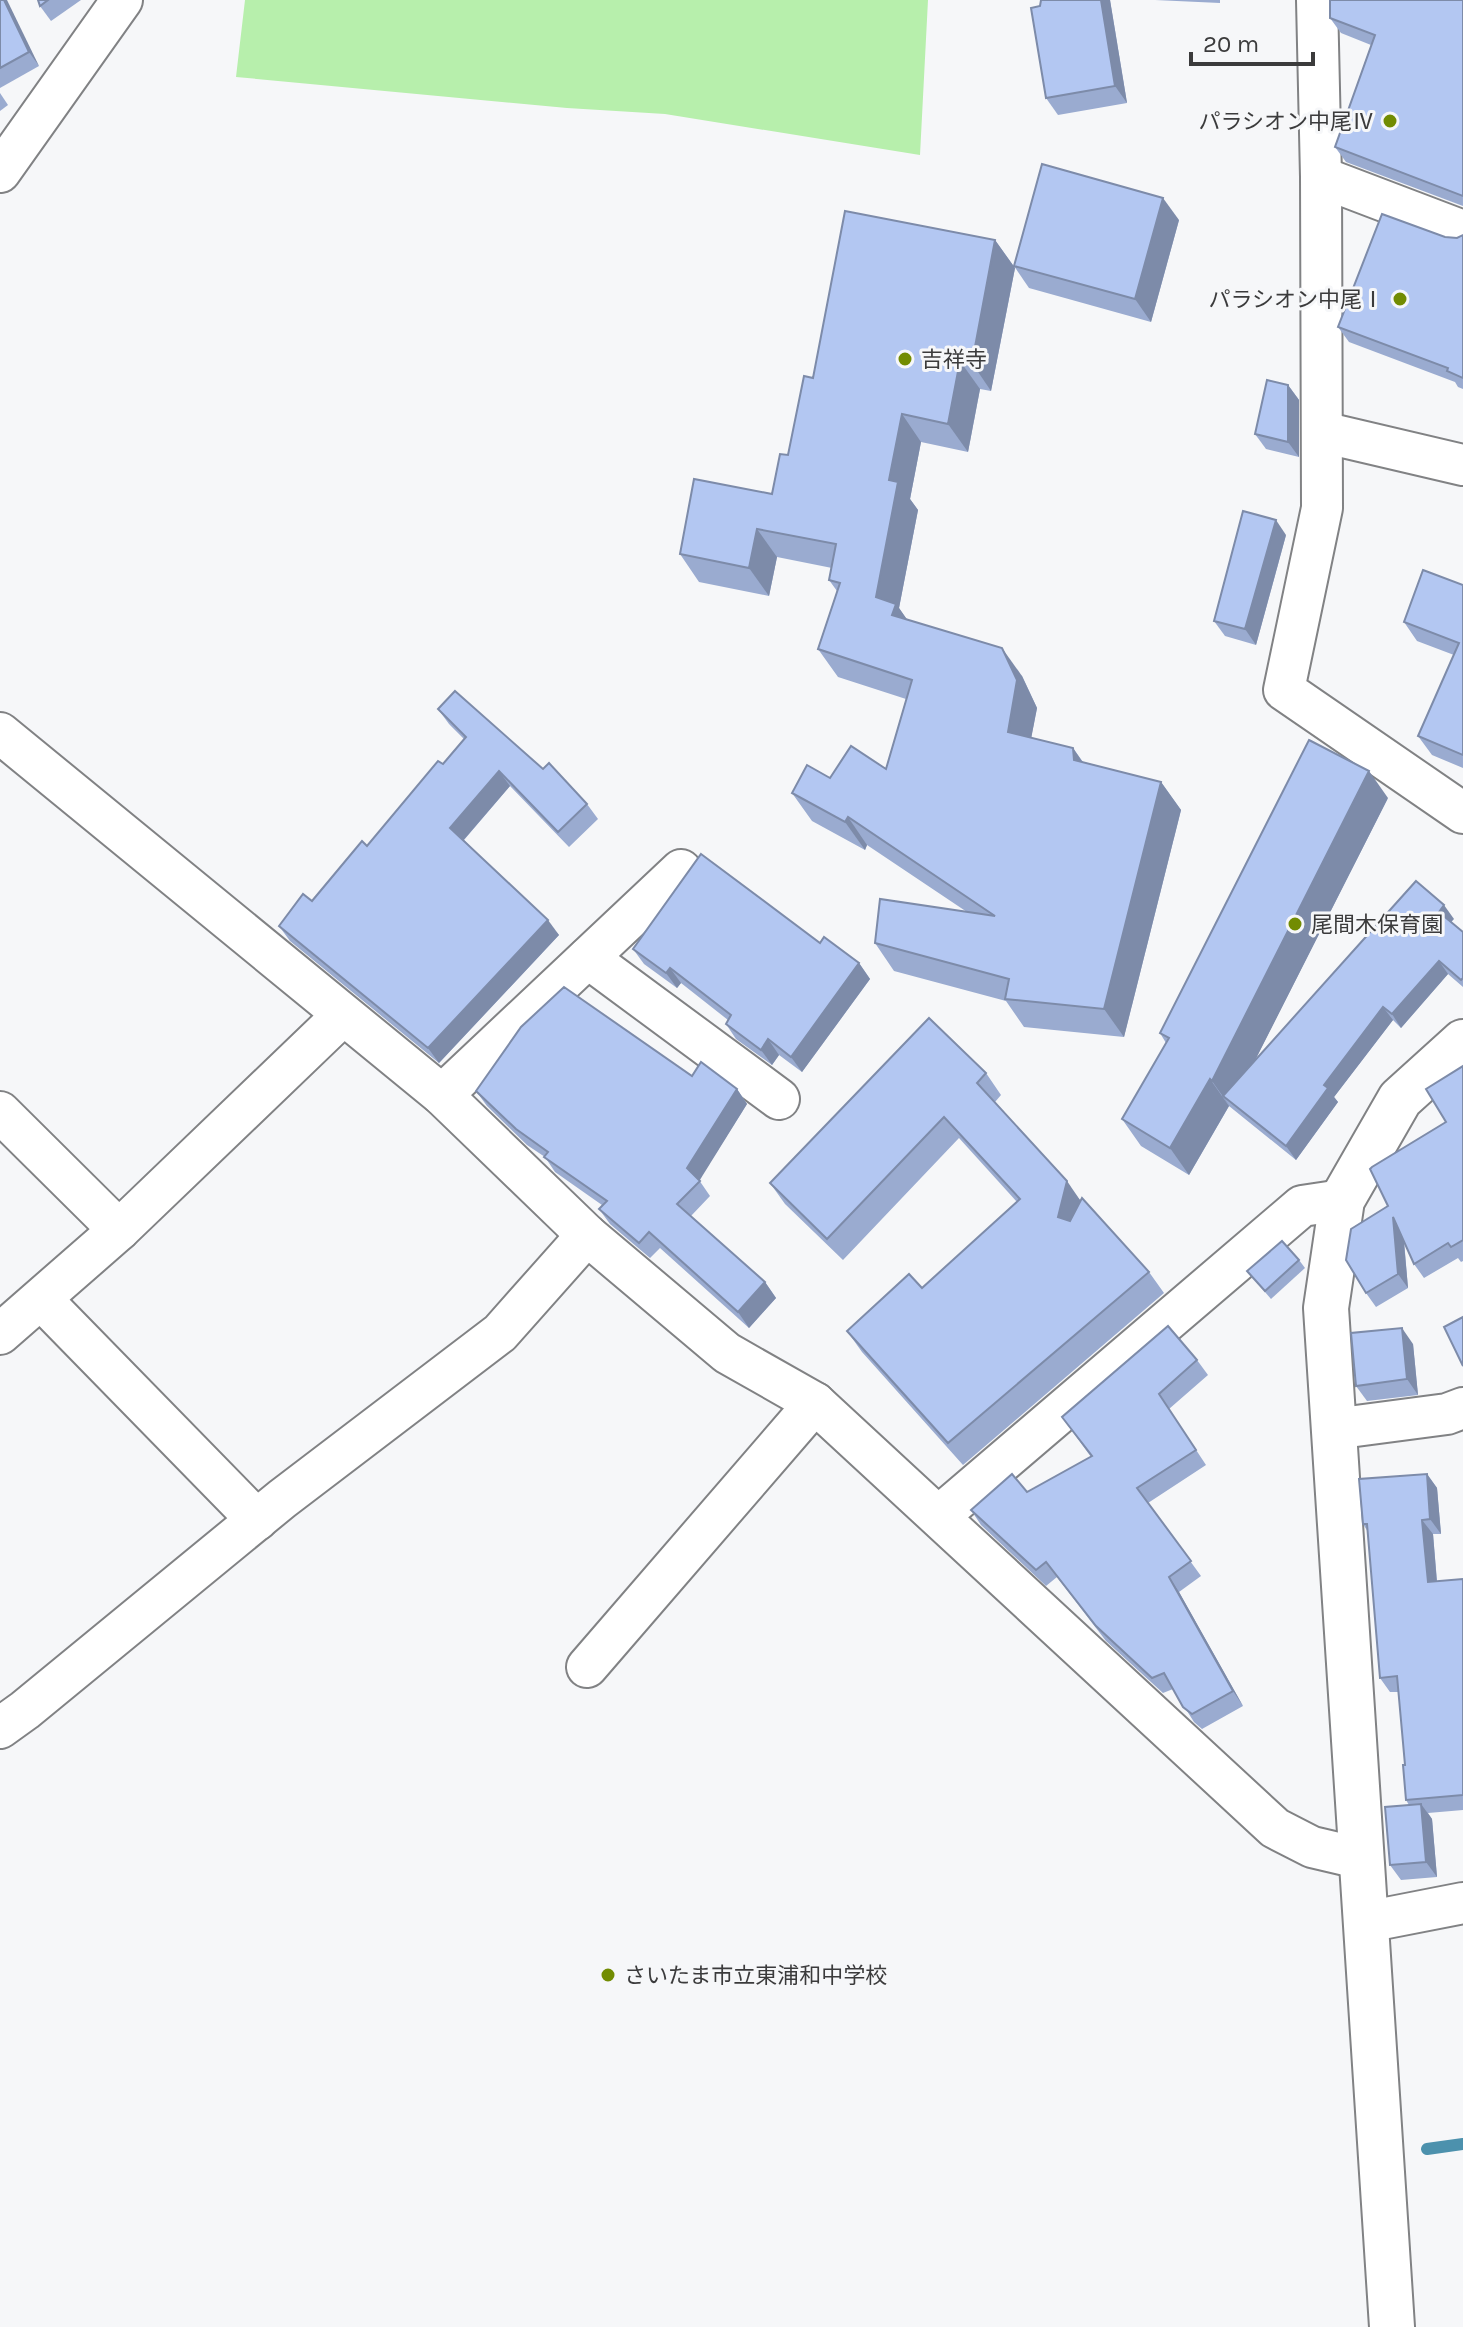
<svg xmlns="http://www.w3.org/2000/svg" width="1463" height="2327" viewBox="0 0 1463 2327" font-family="Karla,'Noto Sans JP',sans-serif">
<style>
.green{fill:#b7efac}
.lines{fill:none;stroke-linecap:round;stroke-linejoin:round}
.stream{stroke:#4c91ad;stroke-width:12}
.street-casing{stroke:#818284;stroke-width:44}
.secondary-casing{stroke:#818284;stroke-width:48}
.street{stroke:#fff;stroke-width:40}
.secondary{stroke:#fff;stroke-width:44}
.wall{fill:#9aabd0}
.shaded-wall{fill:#7d8ba9}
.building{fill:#b3c7f2;stroke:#7d8ba9;stroke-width:2}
.poi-dot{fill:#728c02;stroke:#f6f7f9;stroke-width:3}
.labels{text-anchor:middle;stroke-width:6;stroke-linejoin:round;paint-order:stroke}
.poi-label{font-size:22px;fill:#3b3b3c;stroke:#f6f7f9;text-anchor:start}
</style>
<rect width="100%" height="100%" fill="#f6f7f9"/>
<polygon class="green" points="245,0 928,0 920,155 665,114 567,108 236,77"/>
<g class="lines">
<polyline class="stream" points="1427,2149 1463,2144"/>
<defs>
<g id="street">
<polyline points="1317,0 1321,177 1322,508 1284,690 1463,813"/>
<polyline points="0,172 122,0"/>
<polyline points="1321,177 1463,231"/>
<polyline points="1322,432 1463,465"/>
<polyline points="0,733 442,1095 587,1235 727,1353 815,1403 1275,1828 1312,1847 1363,1859"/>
<polyline points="588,958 779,1099"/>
<polyline points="442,1095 681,870"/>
<polyline points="0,1112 119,1230"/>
<polyline points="41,1299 257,1520"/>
<polyline points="0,1334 119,1230 343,1015"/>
<polyline points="1333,1429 1447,1414 1463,1408"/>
<polyline points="939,1516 1302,1206 1342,1200"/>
<polyline points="587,1667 815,1403"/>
<polyline points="0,1728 25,1710 282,1499 500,1333 587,1235"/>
<polyline points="1366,1922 1463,1903"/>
</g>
<polyline id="secondary" points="1392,2327 1326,1308 1342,1200 1400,1099 1463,1042"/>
</defs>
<use href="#street" class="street-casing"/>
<use href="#secondary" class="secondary-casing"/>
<use href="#street" class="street"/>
<use href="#secondary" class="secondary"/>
</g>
<g class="wall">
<polygon points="0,0 39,66 0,88"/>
<polygon points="38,0 81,0 51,21 40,6"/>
<polygon points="1110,0 1127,103 1058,115 1046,98"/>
<polygon points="1155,0 1220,0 1220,3"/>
<polygon points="1463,0 1463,206 1346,162 1335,147 1371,45 1341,33 1330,18"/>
<polygon points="0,93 8,105 0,111"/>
<polygon points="1179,220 1151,322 1029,288 1014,266"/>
<polygon points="1463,235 1463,389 1458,387 1455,382 1349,342 1338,327 1445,237 1457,238"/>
<polygon points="995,240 1015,268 991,391 980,389 968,452 921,442 910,499 918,510 899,608 907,620 1022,676 1037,708 1031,738 1073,748 1083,762 1161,782 1181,810 1124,1037 1024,1027 1006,1001 894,971 875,943 967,912 867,845 865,850 812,821 792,793 830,778 886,769 906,699 838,677 818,649 837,591 829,580 832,568 777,557 769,596 699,582 680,554 772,494 788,455 813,378"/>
<polygon points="1288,385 1299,400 1299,457 1266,449 1255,434"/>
<polygon points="1286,535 1256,645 1225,636 1214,621"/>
<polygon points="1463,585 1463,768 1432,755 1418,736 1454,655 1417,641 1404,622"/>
<polygon points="438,709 543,769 587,804 598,819 569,847 510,786 464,840 559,935 439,1063 290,941 279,926 312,901 367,846 443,764 464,739 449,724"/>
<polygon points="1388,798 1255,1060 1454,919 1451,922 1463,932 1463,987 1448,974 1401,1028 1393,1020 1334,1097 1338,1102 1296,1160 1229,1106 1189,1175 1141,1146 1122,1119 1166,1043 1160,1033"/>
<polygon points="820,943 859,963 870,979 802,1072 779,1055 772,1065 736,1039 726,1024 728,1020 681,983 677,988 644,964 633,949"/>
<polygon points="1463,1066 1463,1261 1461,1262 1458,1258 1424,1278 1414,1264 1404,1240 1408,1288 1376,1307 1366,1293 1388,1206 1446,1122"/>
<polygon points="986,1073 1001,1095 995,1102 1081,1201 1149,1272 1164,1293 963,1465 862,1352 847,1331 922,1288 1017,1202 959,1138 843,1260 785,1204 770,1183"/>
<polygon points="692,1076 737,1089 747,1104 699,1180 710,1196 691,1216 765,1282 776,1298 749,1328 660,1248 650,1258 610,1224 599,1209 602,1205 555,1172 545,1157 527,1145 487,1106 476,1091"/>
<polygon points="1299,1260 1305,1268 1271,1299 1247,1271"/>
<polygon points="1413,1344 1418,1395 1367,1401 1356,1386"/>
<polygon points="1197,1360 1208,1375 1169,1409 1206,1465 1148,1503 1201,1576 1179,1592 1243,1706 1202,1729 1194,1722 1173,1689 1163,1693 1106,1641 1057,1577 1046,1586 981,1525 971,1510 1027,1492 1091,1457 1062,1417"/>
<polygon points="1427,1474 1437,1488 1441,1534 1433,1534 1437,1581 1463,1579 1463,1810 1428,1813 1432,1819 1437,1877 1401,1880 1390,1865 1409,1805 1406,1800 1405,1765 1399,1692 1390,1692 1380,1678 1368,1532 1363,1524"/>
</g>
<g class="shaded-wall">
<polygon points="4,0 7,0 39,66 29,52"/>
<polygon points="1101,0 1110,0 1127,103 1115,86"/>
<polygon points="1163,198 1179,220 1151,322 1135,299"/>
<polygon points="995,240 1015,268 991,391 972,363"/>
<polygon points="960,361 980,389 968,452 948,424"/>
<polygon points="1288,385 1299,400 1299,457 1288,442"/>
<polygon points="902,414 921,442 910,499 918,510 899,608 916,632 912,643 876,597 889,480"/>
<polygon points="1276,520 1286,535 1256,645 1245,629"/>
<polygon points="757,529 777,557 769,596 749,568"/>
<polygon points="1002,648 1022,676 1037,708 1027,760 1008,732"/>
<polygon points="1073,748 1092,776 1074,760"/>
<polygon points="499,771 510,786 461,843 450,828"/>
<polygon points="1369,771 1388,798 1233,1104 1223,1096 1231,1108 1212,1081"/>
<polygon points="1161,782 1181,810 1124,1037 1104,1009"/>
<polygon points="848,817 867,845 865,850 845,822"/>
<polygon points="1444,905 1454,919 1448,925 1439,912"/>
<polygon points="548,920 559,935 439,1063 428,1048"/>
<polygon points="1439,961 1448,974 1401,1028 1392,1014"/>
<polygon points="859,963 870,979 802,1072 791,1057"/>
<polygon points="670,968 681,983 677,988 666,973"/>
<polygon points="1383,1007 1393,1020 1334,1097 1338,1102 1296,1160 1286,1146 1324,1085"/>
<polygon points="768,1039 779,1055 772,1065 761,1050"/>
<polygon points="1210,1079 1229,1106 1189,1175 1170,1148"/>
<polygon points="737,1089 747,1104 698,1183 687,1168"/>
<polygon points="1067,1181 1082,1203 1073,1238 1058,1217"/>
<polygon points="1393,1217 1403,1232 1408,1288 1398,1274"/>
<polygon points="765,1282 776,1298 749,1328 738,1312"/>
<polygon points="1402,1328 1413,1344 1418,1395 1407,1379"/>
<polygon points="1427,1474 1437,1488 1441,1534 1430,1519"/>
<polygon points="1422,1520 1433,1534 1438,1596 1428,1582"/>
<polygon points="1169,1577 1179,1592 1243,1706 1233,1691"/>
<polygon points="1421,1804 1432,1819 1437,1877 1426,1862"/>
</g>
<g class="building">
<polygon points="0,0 4,0 29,52 0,68"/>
<polygon points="38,0 48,0 40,6"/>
<polygon points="1041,0 1101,0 1115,86 1046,98 1031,8 1040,6"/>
<polygon points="1330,0 1463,0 1463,196 1335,147 1375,35 1330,18"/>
<polygon points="1042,164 1163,198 1135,299 1014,266"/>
<polygon points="845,211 995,240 972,363 960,361 948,424 902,414 889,480 898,482 876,597 896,604 892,615 1002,648 1017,680 1008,732 1073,748 1074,760 1161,782 1104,1009 1005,999 1009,979 875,943 880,899 995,916 848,817 845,822 792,793 807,765 830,778 851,746 886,769 912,680 818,649 840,583 829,580 836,544 757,529 749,568 680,554 694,479 772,494 780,454 788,455 804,376 813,378"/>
<polygon points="1382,214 1445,237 1457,238 1463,235 1463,378 1447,371 1448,368 1338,327"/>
<polygon points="1267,380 1288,385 1288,442 1255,434"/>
<polygon points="1243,511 1276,520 1245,629 1214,621"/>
<polygon points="1423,570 1463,585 1463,755 1418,736 1459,643 1404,622"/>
<polygon points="455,691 543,769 549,763 587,804 558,832 499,771 450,828 548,920 428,1048 279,926 303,894 312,901 362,841 367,846 438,761 443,764 466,737 438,709"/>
<polygon points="1309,740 1369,771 1212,1081 1210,1079 1170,1148 1122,1119 1169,1038 1160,1033"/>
<polygon points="701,854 820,943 824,937 859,963 791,1057 768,1039 761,1050 726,1024 731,1015 670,968 666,973 633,949"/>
<polygon points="1416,881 1444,905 1439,912 1463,932 1463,978 1461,980 1439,961 1392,1014 1383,1007 1324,1085 1328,1088 1286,1146 1223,1096"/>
<polygon points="564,987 692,1076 701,1062 737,1089 687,1168 700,1181 677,1204 765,1282 738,1312 649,1232 639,1243 599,1209 607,1201 544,1157 548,1152 516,1129 476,1091 521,1027"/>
<polygon points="929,1018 986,1073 977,1083 1067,1181 1058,1217 1070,1221 1082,1198 1149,1272 948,1443 847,1331 909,1274 922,1288 1020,1199 944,1117 827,1239 770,1183"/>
<polygon points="1463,1066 1463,1240 1451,1247 1448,1243 1414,1264 1393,1217 1398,1274 1366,1293 1346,1260 1351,1229 1388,1206 1370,1169 1372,1167 1446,1122 1426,1089"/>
<polygon points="1282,1241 1299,1260 1265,1291 1247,1271"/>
<polygon points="1463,1317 1463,1366 1444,1327"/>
<polygon points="1168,1326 1197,1360 1159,1394 1196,1450 1137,1488 1191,1561 1169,1577 1233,1691 1192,1714 1183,1707 1164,1673 1152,1678 1096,1626 1046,1562 1036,1570 971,1510 1012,1474 1027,1492 1092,1456 1062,1417"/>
<polygon points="1402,1328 1407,1379 1356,1386 1351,1333"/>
<polygon points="1427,1474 1430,1519 1422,1520 1428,1582 1463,1579 1463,1795 1406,1800 1403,1765 1405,1765 1397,1676 1380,1678 1367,1524 1363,1524 1359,1479"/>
<polygon points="1421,1804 1426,1862 1390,1865 1385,1807"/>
</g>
<g class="poi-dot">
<circle cx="1390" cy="121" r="8"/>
<circle cx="1400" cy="299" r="8"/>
<circle cx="905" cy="359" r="8"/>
<circle cx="1295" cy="924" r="8"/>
<circle cx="608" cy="1975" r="8"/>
</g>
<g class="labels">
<g class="poi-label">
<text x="1374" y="129" text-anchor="end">パラシオン中尾Ⅳ</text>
<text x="1384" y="307" text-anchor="end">パラシオン中尾Ⅰ</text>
<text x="921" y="367">吉祥寺</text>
<text x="1311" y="932">尾間木保育園</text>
<text x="624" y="1983">さいたま市立東浦和中学校</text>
</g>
</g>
<path d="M1191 52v12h122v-12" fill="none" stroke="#3b3b3c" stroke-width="4"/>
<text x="1203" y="52" font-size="24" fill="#3b3b3c" stroke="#f6f7f9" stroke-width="6" paint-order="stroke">20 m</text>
</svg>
